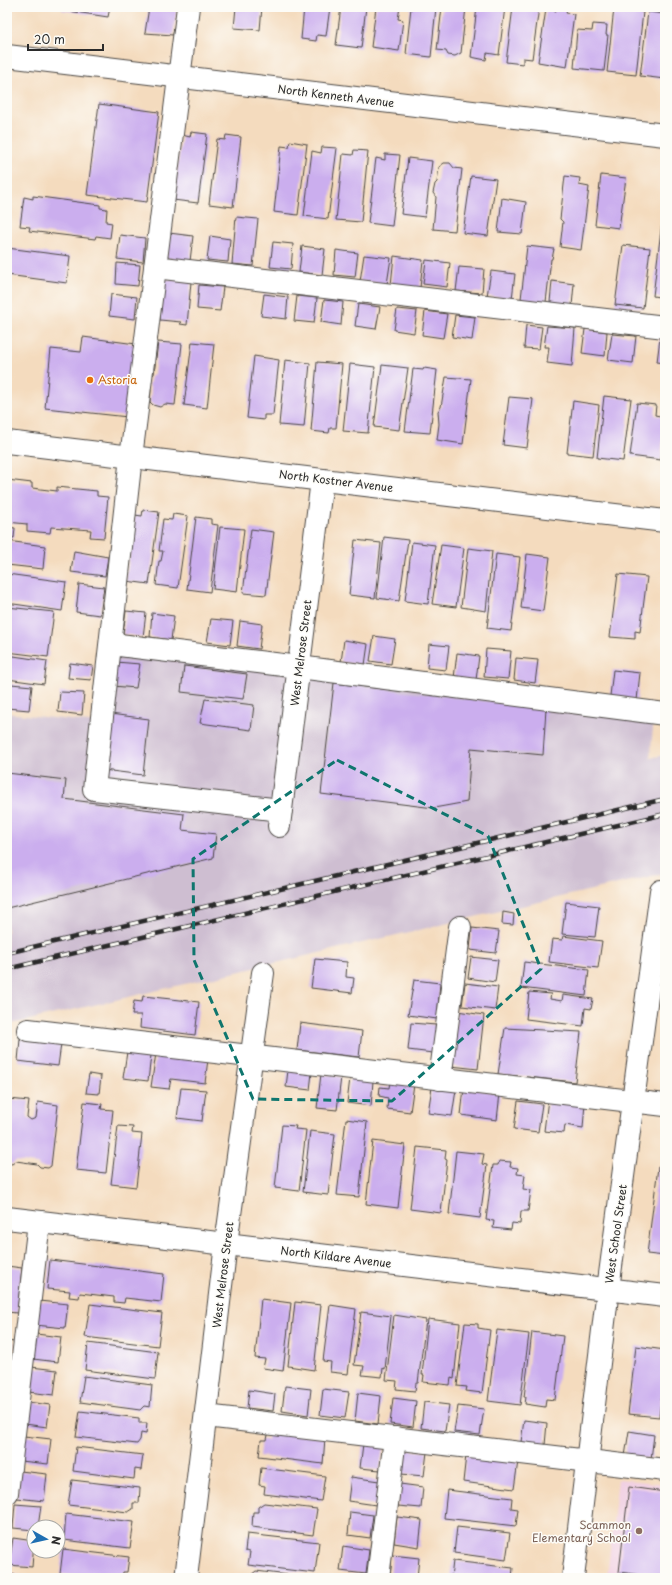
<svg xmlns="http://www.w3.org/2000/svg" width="672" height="1585" viewBox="0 0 672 1585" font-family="'Playpen Sans',sans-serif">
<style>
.built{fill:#f1d0e3}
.industrial{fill:#cebed1}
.building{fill:#cbaeee}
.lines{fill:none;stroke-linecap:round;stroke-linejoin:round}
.minor-casing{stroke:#494541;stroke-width:24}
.minor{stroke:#fff;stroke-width:22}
.rail-casing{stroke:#2b2b2b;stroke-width:4.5}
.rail{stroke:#fdfcf7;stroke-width:3;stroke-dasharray:9;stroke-linecap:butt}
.marked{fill:none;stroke:#0f766e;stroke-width:3;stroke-dasharray:8 5;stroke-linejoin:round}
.food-dot{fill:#e8710a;stroke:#fdfcf7;stroke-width:1.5}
.education-dot{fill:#8d6e63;stroke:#fdfcf7;stroke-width:1.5}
.labels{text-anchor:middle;stroke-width:3;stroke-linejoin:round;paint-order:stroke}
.street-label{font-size:11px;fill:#2b2b2b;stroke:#fdfcf7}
.food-label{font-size:11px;fill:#c56008;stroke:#fdfcf7;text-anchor:start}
.education-label{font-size:11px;fill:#785e54;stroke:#fdfcf7;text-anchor:end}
</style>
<rect width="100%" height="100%" fill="#fdfcf7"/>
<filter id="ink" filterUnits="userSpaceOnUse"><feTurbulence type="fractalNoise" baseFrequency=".025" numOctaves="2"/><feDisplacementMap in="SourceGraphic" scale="8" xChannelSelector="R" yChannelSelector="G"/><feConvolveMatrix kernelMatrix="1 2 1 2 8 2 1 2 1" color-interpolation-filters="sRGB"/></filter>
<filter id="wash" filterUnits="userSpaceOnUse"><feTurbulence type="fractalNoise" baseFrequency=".012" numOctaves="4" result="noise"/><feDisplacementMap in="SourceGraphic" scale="16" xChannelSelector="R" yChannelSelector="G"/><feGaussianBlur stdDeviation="0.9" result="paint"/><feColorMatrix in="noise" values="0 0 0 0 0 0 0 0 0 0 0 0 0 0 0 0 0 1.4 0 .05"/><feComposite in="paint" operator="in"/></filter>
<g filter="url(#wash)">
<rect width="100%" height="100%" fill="#f4dbbe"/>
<polygon class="built" points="618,1479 665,1484 665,1578 607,1578"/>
<polygon class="industrial" points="115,651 654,718 650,758 665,755 665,873 7,1025 7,713 106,724"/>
<g id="blocks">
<g class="building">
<polygon points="62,7 110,7 108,17 62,10"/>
<polygon points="149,7 177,7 173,35 145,33"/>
<polygon points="236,7 262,7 260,30 234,28"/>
<polygon points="304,7 330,7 326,36 317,35 316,41 301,39"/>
<polygon points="341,7 366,7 361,48 336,45"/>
<polygon points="376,7 400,7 398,19 403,20 399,51 371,47"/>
<polygon points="411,7 436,7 431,57 406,54"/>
<polygon points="442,7 466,7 461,53 455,56 448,55 446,51 437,50"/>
<polygon points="477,7 505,7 499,55 487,53 486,60 471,57"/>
<polygon points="513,7 539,7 532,59 523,58 523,64 506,62"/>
<polygon points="556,7 567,7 566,13 574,14 567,67 538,62 546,9 556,11"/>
<polygon points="614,8 643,12 636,75 607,72"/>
<polygon points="648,12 665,14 665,79 640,76"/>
<polygon points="593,24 607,25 606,35 608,35 604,71 574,68 577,30 592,31"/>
<polygon points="99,104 159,112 147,202 87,195"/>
<polygon points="191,132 207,134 198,203 173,200 182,135 190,137"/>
<polygon points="226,135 241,137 233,207 209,204 217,139 225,140"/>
<polygon points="290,141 307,144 298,215 274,212 281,146 289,147"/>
<polygon points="322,147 337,148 328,219 304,216 312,151 321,153"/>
<polygon points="354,150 368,151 361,222 336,220 343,154 353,155"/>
<polygon points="385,154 400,155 392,226 368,223 376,158 385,160"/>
<polygon points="408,158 432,161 425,217 401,214"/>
<polygon points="444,163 450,163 454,168 462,169 455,231 433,229 436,197 433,193 435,184 437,182 439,167"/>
<polygon points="601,175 626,178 619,228 595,225"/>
<polygon points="471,176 496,179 488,236 463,233"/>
<polygon points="565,176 580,178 579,185 589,187 581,250 560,247 563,222 560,219"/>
<polygon points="33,196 100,205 100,208 107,209 106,222 112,223 110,238 96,236 95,239 29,231 30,227 20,226 24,197 33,199"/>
<polygon points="502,198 526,202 522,234 498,232"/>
<polygon points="664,205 665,205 665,298 653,296"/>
<polygon points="236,217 258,219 253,266 232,264"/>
<polygon points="169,233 193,236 190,261 166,258"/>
<polygon points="120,235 145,238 143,262 117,259"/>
<polygon points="210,236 230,239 228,262 207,260"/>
<polygon points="273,242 293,244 291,269 270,267"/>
<polygon points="623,245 650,248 643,308 615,305"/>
<polygon points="302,246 325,249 322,275 299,272"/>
<polygon points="527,246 554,249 552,259 551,259 546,302 521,299"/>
<polygon points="7,248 70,256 67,283 7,275"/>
<polygon points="336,250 358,253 355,277 334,275"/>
<polygon points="364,255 391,258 387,284 360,281"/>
<polygon points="394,256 423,260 420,288 391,285"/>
<polygon points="426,260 450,263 447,287 423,284"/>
<polygon points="117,263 140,265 138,286 116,284"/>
<polygon points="459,267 484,269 482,293 456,291"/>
<polygon points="491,271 515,274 512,299 487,296"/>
<polygon points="163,279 191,282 187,325 180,324 181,322 160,320"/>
<polygon points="552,281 574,284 572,306 550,302"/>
<polygon points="199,285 223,287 220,311 197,309"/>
<polygon points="111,294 137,297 135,319 109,316"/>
<polygon points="264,294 288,297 286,319 261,316"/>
<polygon points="297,296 317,298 314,323 294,321"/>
<polygon points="324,300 343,302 341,325 321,322"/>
<polygon points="358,304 380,307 376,329 355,326"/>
<polygon points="397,309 417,311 414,333 394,330"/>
<polygon points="425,311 447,314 443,338 422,335"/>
<polygon points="455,315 475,317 472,340 452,337"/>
<polygon points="526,325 542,327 539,349 524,348"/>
<polygon points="547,326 575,328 572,366 547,363 549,347 544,347"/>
<polygon points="585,329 607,332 605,356 582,353"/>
<polygon points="612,334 636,336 633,363 608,360"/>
<polygon points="83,337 136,344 128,417 45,408 51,349 81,352"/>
<polygon points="660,338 665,339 665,363 657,362"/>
<polygon points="158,342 182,344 175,405 165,404 160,407 153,405 150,402 151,390 149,385 151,377 154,374"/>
<polygon points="192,342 214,344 207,408 184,405"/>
<polygon points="254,356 279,360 273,415 264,415 264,420 247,418"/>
<polygon points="285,360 310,363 304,427 279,425"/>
<polygon points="317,362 342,364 336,428 330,428 329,433 311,431"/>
<polygon points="350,364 375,367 368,433 343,431"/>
<polygon points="382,365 408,368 399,430 374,427"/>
<polygon points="424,368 437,370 430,433 405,431 413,369 423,370"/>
<polygon points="446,377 471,379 463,444 437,440 439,424 438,411 441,407"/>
<polygon points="604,396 631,399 623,461 597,458"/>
<polygon points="509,397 533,399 527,448 503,445"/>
<polygon points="573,401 599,405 593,456 567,453"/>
<polygon points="637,403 656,405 655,415 665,417 661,460 630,456"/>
<polygon points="7,480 32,483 32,488 57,491 57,487 97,491 97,496 108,497 104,538 90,537 91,530 51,527 50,533 27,531 27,524 7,522"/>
<polygon points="143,510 159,512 149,584 126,581 135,515 142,516"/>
<polygon points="173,514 188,516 178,588 156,585 159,561 161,561 163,551 159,551 163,519 172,520"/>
<polygon points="196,517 211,519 211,524 218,525 210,592 187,589"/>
<polygon points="7,527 15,528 14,538 7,537"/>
<polygon points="220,527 244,529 237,592 213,589"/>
<polygon points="251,529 274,532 266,595 243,593"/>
<polygon points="384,537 408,540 399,601 377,598"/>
<polygon points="355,540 381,543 375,598 349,595"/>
<polygon points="7,541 45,546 43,569 7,565"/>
<polygon points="412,542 435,545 428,604 405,601"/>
<polygon points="441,545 464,548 456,607 432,604"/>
<polygon points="468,548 492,551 486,611 461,607"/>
<polygon points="74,551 108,557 105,576 71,572"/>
<polygon points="496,554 520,557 511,631 487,628"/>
<polygon points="527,554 550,557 543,611 521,608"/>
<polygon points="7,574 66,582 62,611 7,603"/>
<polygon points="618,574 647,577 640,632 635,631 635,639 610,637"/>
<polygon points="79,584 104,587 100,615 76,612"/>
<polygon points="7,607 54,612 48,657 7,652"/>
<polygon points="126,611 146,613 143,637 123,634"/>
<polygon points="152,613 174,616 171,640 150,637"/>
<polygon points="211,619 233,621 230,645 207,642"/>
<polygon points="240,621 262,624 259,649 237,646"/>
<polygon points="374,636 395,639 391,664 370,661"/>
<polygon points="344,640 368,644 365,665 341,662"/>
<polygon points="429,644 449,646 446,670 427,668"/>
<polygon points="486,649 511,651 508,679 484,677"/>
<polygon points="457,653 479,656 476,680 454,678"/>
<polygon points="7,655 47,661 44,684 7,679"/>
<polygon points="516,658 538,660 535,683 514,680"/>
<polygon points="116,662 140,664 136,688 113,686"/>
<polygon points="70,663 93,666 91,680 68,678"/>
<polygon points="184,666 247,674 243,699 181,692"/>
<polygon points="613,670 640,673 637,700 610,696"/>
<polygon points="334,683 546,709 543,755 471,748 467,802 434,808 321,794"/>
<polygon points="11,684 32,686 29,710 7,708 7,687 10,687"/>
<polygon points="60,692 84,693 82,715 58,712"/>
<polygon points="205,699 254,705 251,730 200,723"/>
<polygon points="110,714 149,719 143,775 103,770"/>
<polygon points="7,773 66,780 64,799 184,814 182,830 216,834 213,858 7,908"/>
<polygon points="566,902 599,906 595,937 562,934"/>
<polygon points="503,912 514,914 513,925 502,924"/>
<polygon points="472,928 499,931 496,953 470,950"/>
<polygon points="563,936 602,941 598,968 549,962 552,939 562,940"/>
<polygon points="471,957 498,960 495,982 468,978"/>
<polygon points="315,959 347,962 346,977 354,978 352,993 311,988"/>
<polygon points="524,962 589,970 586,996 521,988"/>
<polygon points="414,980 440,983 437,1019 408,1015"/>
<polygon points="465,983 498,987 495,1010 462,1006"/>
<polygon points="529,992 551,994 550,999 562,1001 563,995 593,999 591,1009 585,1008 583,1026 526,1019"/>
<polygon points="143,996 199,1002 195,1035 140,1028 141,1015 132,1015 134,1001 142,1002"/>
<polygon points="457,1011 484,1015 478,1069 451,1066"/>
<polygon points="300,1023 362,1031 359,1057 297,1050"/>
<polygon points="411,1023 436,1025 433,1053 408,1050"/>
<polygon points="505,1028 581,1032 575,1082 498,1074"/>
<polygon points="20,1039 61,1044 58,1066 18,1061"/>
<polygon points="7,1043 11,1044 8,1071 7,1071"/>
<polygon points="127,1052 151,1055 148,1081 123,1078"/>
<polygon points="156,1053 208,1059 205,1083 171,1079 169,1089 151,1087"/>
<polygon points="288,1070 312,1073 310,1090 286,1087"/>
<polygon points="89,1074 101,1076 99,1094 86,1093"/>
<polygon points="321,1074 341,1077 337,1110 317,1108"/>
<polygon points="350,1078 373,1081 371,1106 347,1103"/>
<polygon points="390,1081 414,1084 410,1112 387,1109 388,1098 379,1096 380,1087 389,1088"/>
<polygon points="432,1087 456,1090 452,1116 428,1113"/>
<polygon points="181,1088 206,1090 202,1121 177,1118"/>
<polygon points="464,1088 500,1093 497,1120 461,1115"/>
<polygon points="9,1099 29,1101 27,1117 31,1120 36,1118 38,1102 58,1105 51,1166 48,1168 40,1167 37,1164 16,1161 12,1164 7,1163 7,1112"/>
<polygon points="548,1099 585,1103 583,1128 565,1125 564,1133 544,1131"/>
<polygon points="518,1101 542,1104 538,1132 514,1129"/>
<polygon points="84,1102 102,1104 101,1109 113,1110 106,1173 76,1170"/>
<polygon points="346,1119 367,1122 359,1197 337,1195"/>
<polygon points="282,1125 296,1126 295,1129 306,1130 299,1191 275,1188"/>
<polygon points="118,1126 133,1127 132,1133 142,1134 136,1187 111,1184"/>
<polygon points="310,1131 335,1134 328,1195 303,1192"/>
<polygon points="373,1141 405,1145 398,1208 366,1204"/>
<polygon points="417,1147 446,1150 445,1159 447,1160 441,1213 410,1209"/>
<polygon points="456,1151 484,1154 482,1164 487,1165 480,1218 449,1214"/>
<polygon points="499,1161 511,1162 510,1167 518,1168 517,1174 525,1175 523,1189 531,1190 528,1211 521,1211 520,1224 512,1223 511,1230 493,1228 494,1221 486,1220 493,1165 498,1165"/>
<polygon points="658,1167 665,1167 665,1256 647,1254"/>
<polygon points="50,1260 164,1274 161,1302 125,1298 124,1303 114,1302 114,1297 80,1293 79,1298 69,1297 70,1291 47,1289"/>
<polygon points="7,1266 22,1268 17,1313 7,1312"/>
<polygon points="261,1299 291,1303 283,1371 263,1368 265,1359 255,1358"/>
<polygon points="39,1301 68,1304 65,1328 35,1325"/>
<polygon points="295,1302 321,1305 314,1370 288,1366"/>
<polygon points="90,1304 162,1313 158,1346 85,1337"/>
<polygon points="330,1305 356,1309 348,1374 330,1372 331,1362 323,1361"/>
<polygon points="361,1312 391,1316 385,1369 383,1368 382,1377 362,1375 364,1366 354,1365"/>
<polygon points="394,1315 426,1320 418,1383 416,1383 415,1391 396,1389 397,1381 386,1380"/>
<polygon points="428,1319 460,1323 454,1379 451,1378 450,1385 423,1382 424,1375 422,1375"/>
<polygon points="465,1323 478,1324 478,1328 490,1330 482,1393 466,1391 467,1387 457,1386"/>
<polygon points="497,1330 529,1334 520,1405 488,1401"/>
<polygon points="532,1332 563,1336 555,1400 546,1399 545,1407 525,1404 526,1397 524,1397"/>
<polygon points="36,1334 61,1337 58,1362 33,1359"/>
<polygon points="7,1341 14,1342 8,1395 7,1394"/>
<polygon points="88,1343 158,1352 155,1379 85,1370"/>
<polygon points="636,1346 665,1350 665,1367 659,1417 628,1414"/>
<polygon points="31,1367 57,1370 54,1395 28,1392"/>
<polygon points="84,1376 152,1385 150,1407 144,1406 140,1410 80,1402"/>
<polygon points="285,1386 311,1389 308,1415 282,1411"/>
<polygon points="323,1389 349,1392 345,1418 320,1415"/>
<polygon points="249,1390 275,1394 273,1411 247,1408"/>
<polygon points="358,1393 381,1396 378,1424 355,1421"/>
<polygon points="664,1395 665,1395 665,1419 661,1418"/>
<polygon points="393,1398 416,1401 413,1427 390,1424"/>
<polygon points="28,1402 50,1405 47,1427 25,1424"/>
<polygon points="424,1402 449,1405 445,1431 421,1428"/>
<polygon points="458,1406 484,1409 480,1435 454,1432"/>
<polygon points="80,1411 139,1418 139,1423 147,1423 146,1434 141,1433 140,1440 137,1444 76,1437"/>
<polygon points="524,1420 547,1423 545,1445 521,1442"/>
<polygon points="629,1431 654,1435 651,1459 625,1456"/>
<polygon points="273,1432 325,1438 323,1464 259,1456 261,1440 267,1440 268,1435"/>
<polygon points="24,1436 51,1439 48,1464 21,1461"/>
<polygon points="363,1444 383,1447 380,1470 360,1468"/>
<polygon points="76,1447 143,1455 141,1470 135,1469 134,1479 73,1471"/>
<polygon points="404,1450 427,1452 424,1476 401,1474"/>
<polygon points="466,1455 518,1461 514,1489 463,1482"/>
<polygon points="261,1468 325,1476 321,1501 264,1494 265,1486 259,1485"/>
<polygon points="20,1471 47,1474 44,1501 17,1498"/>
<polygon points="351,1477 379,1481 376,1505 348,1501"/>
<polygon points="72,1480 140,1488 139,1503 133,1503 133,1509 128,1512 68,1505"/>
<polygon points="400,1484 423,1487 421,1508 398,1506"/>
<polygon points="629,1487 665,1492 665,1578 619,1572"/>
<polygon points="447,1490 512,1498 511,1508 518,1509 516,1526 444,1518"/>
<polygon points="264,1503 317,1509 313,1535 252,1527 253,1512 258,1512 258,1507"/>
<polygon points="15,1504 41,1506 38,1527 34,1527 34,1530 13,1528"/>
<polygon points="350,1512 373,1515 370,1538 348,1535"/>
<polygon points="66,1514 134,1522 130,1548 64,1540"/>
<polygon points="397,1517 422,1520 419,1547 394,1543"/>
<polygon points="457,1527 510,1533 506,1560 454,1553"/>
<polygon points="247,1534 319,1542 315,1573 248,1565 250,1552 245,1551"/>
<polygon points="13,1538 34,1541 32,1567 9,1565"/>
<polygon points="343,1546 369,1550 366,1574 340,1571"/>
<polygon points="63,1549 129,1557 127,1572 123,1572 122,1578 94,1578 60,1574"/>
<polygon points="392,1555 419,1558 417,1578 390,1578"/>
<polygon points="453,1561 513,1568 512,1578 451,1578"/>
<polygon points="256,1571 304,1577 304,1578 251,1578 251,1575"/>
<polygon points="8,1574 32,1577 32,1578 7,1578"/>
</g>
</g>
</g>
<g filter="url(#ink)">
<use href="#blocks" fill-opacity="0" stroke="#494541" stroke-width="1"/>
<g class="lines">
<defs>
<g id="minor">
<polyline points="188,7 131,457 94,789 281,810"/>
<polyline points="7,56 665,135"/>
<polyline points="155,267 665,327"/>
<polyline points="7,442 665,521"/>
<polyline points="111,644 299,667 665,714"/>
<polyline points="279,826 322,480"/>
<polyline points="28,1030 665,1105"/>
<polyline points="440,1079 460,927"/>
<polyline points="7,1218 665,1296"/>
<polyline points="206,1416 665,1470"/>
<polyline points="7,1493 39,1222"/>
<polyline points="186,1578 226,1244 263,973"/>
<polyline points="378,1578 395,1438"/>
<polyline points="573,1578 608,1289 661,891"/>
</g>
</defs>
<use href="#minor" class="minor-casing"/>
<use href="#minor" class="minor"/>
<defs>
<g id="rail">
<polyline points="7,953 665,799"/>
<polyline points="7,969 665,814"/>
</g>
</defs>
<use href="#rail" class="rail-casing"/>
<use href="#rail" class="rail"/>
</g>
</g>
<path class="marked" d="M337 760 488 836 541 969 392 1101 253 1099 194 960 193 859Z"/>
<circle class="food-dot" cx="90" cy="380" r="4"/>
<circle class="education-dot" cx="639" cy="1531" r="4"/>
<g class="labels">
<g class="street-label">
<text transform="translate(336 96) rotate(7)" y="4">North Kenneth Avenue</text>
<text transform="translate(336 481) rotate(7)" y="4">North Kostner Avenue</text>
<text transform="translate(301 653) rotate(-83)" y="4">West Melrose Street</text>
<text transform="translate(616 1234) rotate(-82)" y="4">West School Street</text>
<text transform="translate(336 1257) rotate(7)" y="4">North Kildare Avenue</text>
<text transform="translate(223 1275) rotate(-83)" y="4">West Melrose Street</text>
</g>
<g class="food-label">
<text x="98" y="384">Astoria</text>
</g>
<g class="education-label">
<text x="631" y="1529">Scammon<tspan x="631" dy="13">Elementary School</tspan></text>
</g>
</g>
<rect width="672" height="1585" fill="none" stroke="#fdfcf7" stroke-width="24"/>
<g transform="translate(46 1539) rotate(98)"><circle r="19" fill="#fdfcf7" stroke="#a9a8a5"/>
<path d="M0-3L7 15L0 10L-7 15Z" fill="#1f6fb2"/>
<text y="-6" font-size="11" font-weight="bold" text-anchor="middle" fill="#2b2b2b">N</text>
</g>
<path d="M28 44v6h75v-6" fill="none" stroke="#2b2b2b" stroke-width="2"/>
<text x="34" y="44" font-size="12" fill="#2b2b2b" stroke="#fdfcf7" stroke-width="3" paint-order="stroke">20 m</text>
</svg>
